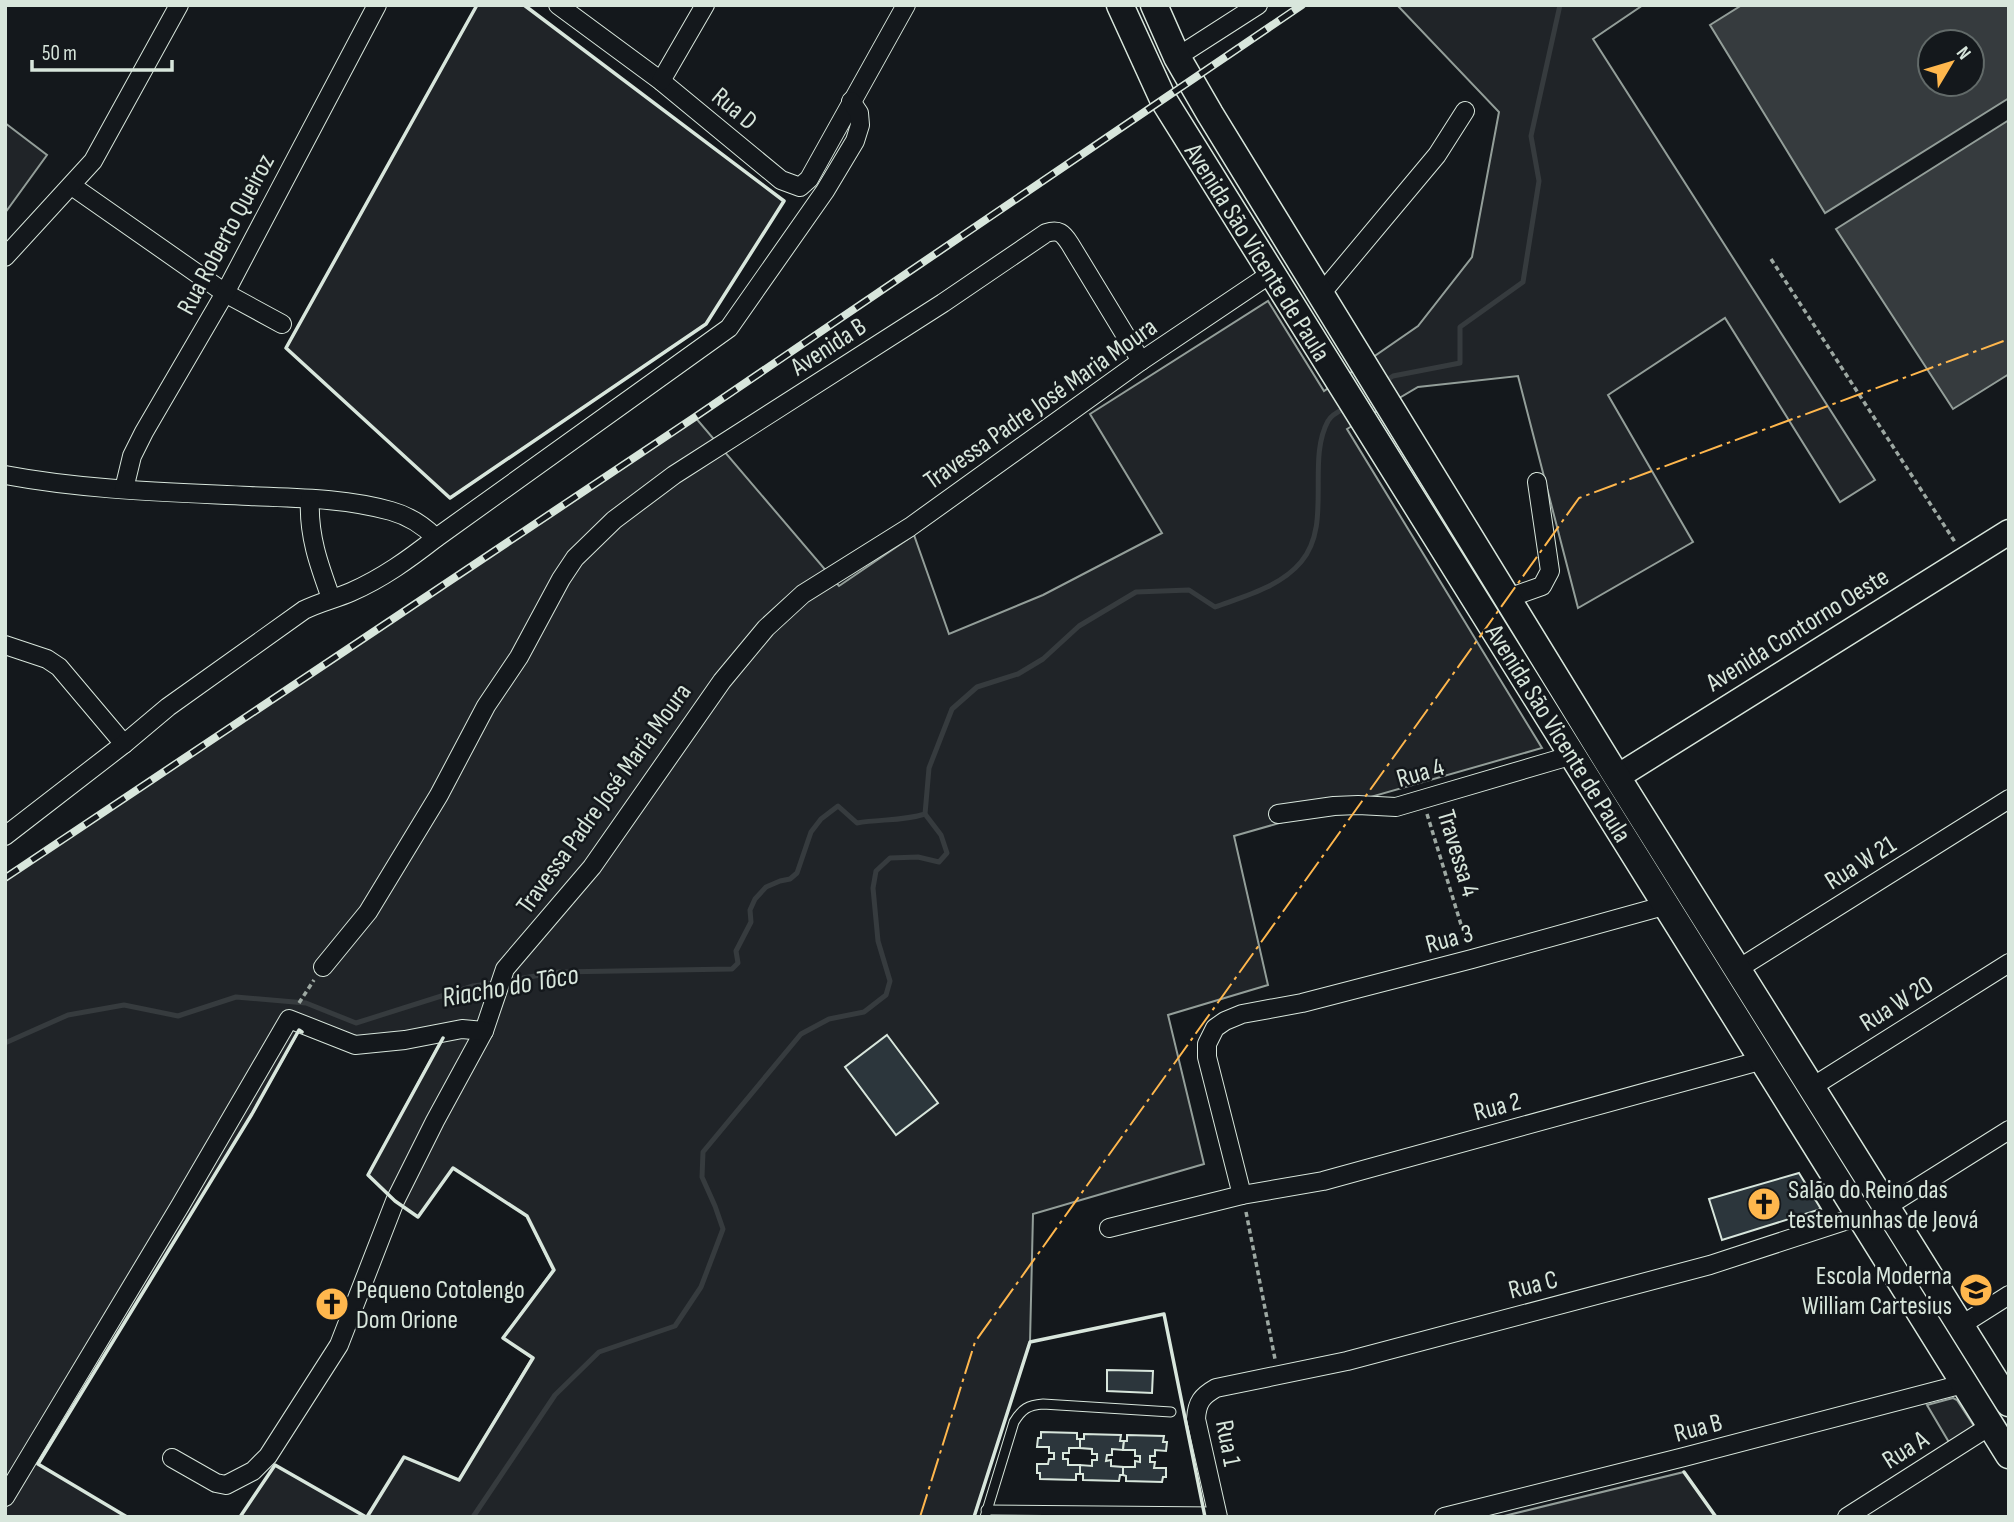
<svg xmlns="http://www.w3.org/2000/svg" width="2014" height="1522" viewBox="0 0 2014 1522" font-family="'Sofia Sans Condensed',sans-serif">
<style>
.green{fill:#202428;stroke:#939e99;stroke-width:2}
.water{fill:#363b3e;stroke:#939e99;stroke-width:2;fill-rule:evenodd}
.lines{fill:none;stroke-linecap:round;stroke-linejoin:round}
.stream{stroke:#363b3e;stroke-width:5}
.building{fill:#2c363c;stroke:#d8e6dc;stroke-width:2}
.lane-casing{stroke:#d8e6dc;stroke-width:11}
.street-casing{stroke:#d8e6dc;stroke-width:20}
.secondary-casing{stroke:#d8e6dc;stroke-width:27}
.primary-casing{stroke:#d8e6dc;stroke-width:29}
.path{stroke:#9da8a2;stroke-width:3.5;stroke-dasharray:5 3.5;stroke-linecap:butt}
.lane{stroke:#14181c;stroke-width:9}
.street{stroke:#14181c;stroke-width:18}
.secondary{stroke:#14181c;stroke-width:24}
.primary{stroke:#14181c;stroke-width:26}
.rail-casing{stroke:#d8e6dc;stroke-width:8}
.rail{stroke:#14181c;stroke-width:5;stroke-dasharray:16;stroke-linecap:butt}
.wall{stroke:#d8e6dc;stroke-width:3.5}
.power{stroke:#ffb74d;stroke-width:2;stroke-dasharray:24 5 3.5 5;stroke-linecap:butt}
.labels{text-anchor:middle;stroke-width:5;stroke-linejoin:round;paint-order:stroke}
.street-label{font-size:26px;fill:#d8e6dc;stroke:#14181c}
.poi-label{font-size:26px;fill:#d8e6dc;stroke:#14181c;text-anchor:start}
.water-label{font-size:28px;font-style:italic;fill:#d8e6dc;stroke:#14181c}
</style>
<rect width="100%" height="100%" fill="#14181c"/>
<g class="green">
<polygon points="477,5 524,5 784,201 706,324 450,498 286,348"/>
<polygon points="1397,5 1643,5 1593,39 1875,480 1840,502 1725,318 1608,395 1693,542 1578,608 1518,376 1418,387 1347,429 1542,748 1234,836 1268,985 1168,1015 1204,1164 1033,1214 1030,1342 974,1517 367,1517 404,1457 459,1480 532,1358 503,1338 553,1270 527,1216 453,1168 418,1217 395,1201 368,1175 444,1035 354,1050 299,1031 252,1114 38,1464 127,1517 5,1517 5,878 695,417 839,586 914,535 949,634 1043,595 1162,533 1090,414 1268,301 1324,391 1418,326 1472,257 1499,112"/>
<polygon points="5,123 47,155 5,213"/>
<polygon points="1953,1398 1957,1400 1974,1426 1950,1444 1927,1405"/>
<polygon points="275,1465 366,1517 240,1517"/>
<polygon points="1684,1472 1716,1517 1500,1517"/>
</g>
<g class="water">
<path d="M1742 5H2009V98L1825 213 1710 25ZM1930 42H1972V84H1930Z"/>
<polygon points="2009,120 2009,374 1953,409 1836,229"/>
</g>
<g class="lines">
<g class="stream">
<polyline points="1382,383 1393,376 1460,363 1460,327 1523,282 1539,181 1531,136 1560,5"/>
<path d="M505 981 559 972 732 969 738 963 736 951 751 922 750 910 755 899 766 887 780 881 790 879 797 873 811 832 821 819 838 806 857 823C880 819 903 821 925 814"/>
<polyline points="5,1043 68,1015 124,1005 178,1016 236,997 306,1003 356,1023 473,986 496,983"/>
<path d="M473 1517 555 1395 599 1352 675 1326 701 1287 723 1229 715 1206 702 1177 703 1152 801 1034 829 1019 864 1012 886 995 890 981 878 941 873 888 876 871 890 858 918 857 939 862 947 853 941 835 925 814 929 768 952 709 977 687 1018 674 1043 659 1079 626 1136 592 1189 590 1215 607C1245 596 1280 587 1301 562 1333 525 1306 461 1328 421 1331 415 1339 411 1345 408"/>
</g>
</g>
<g class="building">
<polygon points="887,1035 938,1103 896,1135 845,1067"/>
<polygon points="1799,1173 1821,1209 1722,1240 1709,1199"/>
<polygon points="1107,1370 1153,1371 1152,1393 1107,1391"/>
<polygon points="1041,1432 1077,1433 1077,1439 1080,1439 1080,1448 1069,1448 1069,1453 1063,1453 1063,1459 1068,1459 1068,1465 1080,1465 1080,1474 1076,1474 1076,1480 1040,1479 1040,1473 1037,1473 1037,1464 1048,1464 1049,1459 1054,1459 1054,1453 1049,1453 1049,1447 1037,1447 1038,1438 1041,1438"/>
<polygon points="1084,1434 1121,1435 1120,1441 1124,1441 1123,1450 1112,1449 1112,1455 1107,1455 1106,1461 1111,1460 1111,1466 1123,1467 1123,1475 1120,1475 1119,1481 1083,1480 1083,1474 1080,1474 1080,1465 1092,1466 1092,1460 1097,1460 1097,1454 1092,1454 1092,1449 1080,1448 1080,1439 1084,1439"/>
<polygon points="1127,1435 1164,1436 1163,1442 1167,1442 1166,1451 1155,1450 1155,1456 1150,1456 1150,1462 1155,1462 1154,1468 1166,1468 1166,1477 1163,1477 1162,1482 1126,1481 1126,1476 1123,1475 1123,1467 1135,1467 1135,1461 1140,1462 1140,1456 1135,1456 1135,1450 1123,1450 1124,1441 1127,1441"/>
</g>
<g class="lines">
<defs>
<g id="lane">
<polyline points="986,1510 1217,1512"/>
<path d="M985 1517 1014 1422C1022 1409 1028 1405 1043 1404L1171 1412"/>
</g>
<g id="street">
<polyline points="558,5 661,81 781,180 800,187 809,179 906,5"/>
<polyline points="1177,57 1258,5"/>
<polyline points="661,81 705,5"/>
<polyline points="72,186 225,293 282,324"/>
<polyline points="5,257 93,161 179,5"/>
<polyline points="1320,295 1437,155 1465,111"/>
<path d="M5 475C85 490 167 492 249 496 296 498 345 498 391 511 409 516 423 525 436 538"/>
<polyline points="124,489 132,456 144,432 225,293 377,5"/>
<path d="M310 499C308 535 319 565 331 598"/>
<polyline points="1508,598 1542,586 1550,571 1537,482"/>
<polyline points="5,645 47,659 59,667 124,744"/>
<polyline points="1278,814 1334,806 1358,805 1396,807 1573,755"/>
<path d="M5 836 124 744 168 707 304 610C320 602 335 599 351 592 383 578 409 559 436 538L729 328 825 191 855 141 860 125 859 113 851 101"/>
<path d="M323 967 368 912 439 795 486 706 519 657 561 579 575 558 614 520 674 475 943 303 1046 233C1059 229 1063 233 1070 244L1141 361"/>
<polyline points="1738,969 2009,799"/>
<polyline points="1812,1087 2009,963"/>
<polyline points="1242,1195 1207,1057 1207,1044 1215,1028 1225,1021 1242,1014 1302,1003 1472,959 1667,905"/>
<polyline points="1888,1206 2009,1130"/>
<polyline points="1109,1228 1242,1195 1323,1181 1763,1060"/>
<polyline points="1960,1326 2009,1295"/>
<polyline points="172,1458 216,1483 226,1485 253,1471 268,1456 339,1345 395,1201 435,1121 484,1031 505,969 592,867 722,681 766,628 803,594 910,527 1141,361 1272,273"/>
<polyline points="5,1497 180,1206 289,1019 355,1045 405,1040 462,1029 484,1031"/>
<path d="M1218 1517 1196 1419C1197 1402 1202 1396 1216 1388L1347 1361 1710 1265 1860 1216"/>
<polyline points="1444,1517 1684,1457 1963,1384"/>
<polyline points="1847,1517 1990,1426"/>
</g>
<polyline id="secondary" points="1617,777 2009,532"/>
<g id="primary">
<polyline points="1120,5 1163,99 2009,1455"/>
<polyline points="1154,5 1177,57 1210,114 1617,777 2009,1403"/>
</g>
</defs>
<use href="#lane" class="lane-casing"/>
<use href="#street" class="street-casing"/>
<use href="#secondary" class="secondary-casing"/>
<use href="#primary" class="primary-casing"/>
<g class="path">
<polyline points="1771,259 1955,542"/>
<polyline points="1427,814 1467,944"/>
<polyline points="299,1003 314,980"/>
<polyline points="1246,1212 1275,1359"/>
</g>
<use href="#lane" class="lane"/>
<use href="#street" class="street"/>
<use href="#secondary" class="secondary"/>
<use href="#primary" class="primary"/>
<defs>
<polyline id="rail" points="5,878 695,417 1302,5"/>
</defs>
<use href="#rail" class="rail-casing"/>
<use href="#rail" class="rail"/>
<g class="wall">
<polyline points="477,5 286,348 450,498 706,324 784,201 524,5"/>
<polyline points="1684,1472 1716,1517"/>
<polyline points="127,1517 38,1464 252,1114 299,1030 302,1032"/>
<polyline points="240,1517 275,1465 366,1517"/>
<polyline points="367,1517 404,1457 459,1480 533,1358 503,1338 554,1270 527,1216 453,1168 418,1217 395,1201 368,1175 443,1038"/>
<polyline points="974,1517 1030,1342 1164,1314 1205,1517"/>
</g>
<polyline class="power" points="920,1517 975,1342 1579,498 2009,339"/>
</g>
<defs>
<symbol id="church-disc" viewBox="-11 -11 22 22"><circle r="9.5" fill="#ffb74d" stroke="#14181c"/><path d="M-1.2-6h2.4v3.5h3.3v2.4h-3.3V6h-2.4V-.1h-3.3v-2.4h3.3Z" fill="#111"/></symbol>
<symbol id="school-disc" viewBox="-11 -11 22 22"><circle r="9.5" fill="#ffb74d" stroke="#14181c"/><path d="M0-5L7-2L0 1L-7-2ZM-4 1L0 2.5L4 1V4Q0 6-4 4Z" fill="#111"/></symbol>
</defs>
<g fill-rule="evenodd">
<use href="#church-disc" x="1745" y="1185" width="38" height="38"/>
<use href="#school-disc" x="1957" y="1271" width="38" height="38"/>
<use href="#church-disc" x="313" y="1285" width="38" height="38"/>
</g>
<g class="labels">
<g class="street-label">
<text transform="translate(735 108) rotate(40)" y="9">Rua D</text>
<text transform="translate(225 234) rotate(-62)" y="9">Rua Roberto Queiroz</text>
<text transform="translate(1258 252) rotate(58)" y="9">Avenida São Vicente de Paula</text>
<text transform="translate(828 346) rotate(-33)" y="9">Avenida B</text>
<text transform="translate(1040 403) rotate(-35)" y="9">Travessa Padre José Maria Moura</text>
<text transform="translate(1797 629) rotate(-32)" y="9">Avenida Contorno Oeste</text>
<text transform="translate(1559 733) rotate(58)" y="9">Avenida São Vicente de Paula</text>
<text transform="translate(1420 772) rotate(-16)" y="9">Rua 4</text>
<text transform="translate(603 798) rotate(-54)" y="9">Travessa Padre José Maria Moura</text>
<text transform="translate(1459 853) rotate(73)" y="9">Travessa 4</text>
<text transform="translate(1860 862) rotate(-32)" y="9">Rua W 21</text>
<text transform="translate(1449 938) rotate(-15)" y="9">Rua 3</text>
<text transform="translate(1896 1003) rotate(-32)" y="9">Rua W 20</text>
<text transform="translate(1497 1106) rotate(-15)" y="9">Rua 2</text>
<text transform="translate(1533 1284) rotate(-14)" y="9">Rua C</text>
<text transform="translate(1698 1427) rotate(-15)" y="9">Rua B</text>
<text transform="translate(1229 1443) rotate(79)" y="9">Rua 1</text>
<text transform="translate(1905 1449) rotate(-32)" y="9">Rua A</text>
</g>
<g class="poi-label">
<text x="1788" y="1198">Salão do Reino das<tspan x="1788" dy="30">testemunhas de Jeová</tspan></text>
<text x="1952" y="1284" text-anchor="end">Escola Moderna<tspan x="1952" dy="30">William Cartesius</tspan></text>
<text x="356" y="1298">Pequeno Cotolengo<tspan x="356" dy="30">Dom Orione</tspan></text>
</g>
<g class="water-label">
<text transform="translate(510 985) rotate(-10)" y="10">Riacho do Tôco</text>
</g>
</g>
<rect width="2014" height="1522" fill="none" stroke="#d8e6dc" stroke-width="14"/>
<g transform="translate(1951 63) rotate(52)"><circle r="33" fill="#14181c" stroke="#626a69" stroke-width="2"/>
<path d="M0-5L12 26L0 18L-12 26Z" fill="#ffb74d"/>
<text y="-10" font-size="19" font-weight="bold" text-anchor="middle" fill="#d8e6dc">N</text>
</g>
<path d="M32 60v10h140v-10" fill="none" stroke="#d8e6dc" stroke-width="3.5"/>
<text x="42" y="60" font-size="21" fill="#d8e6dc" stroke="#14181c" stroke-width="5" paint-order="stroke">50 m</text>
</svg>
